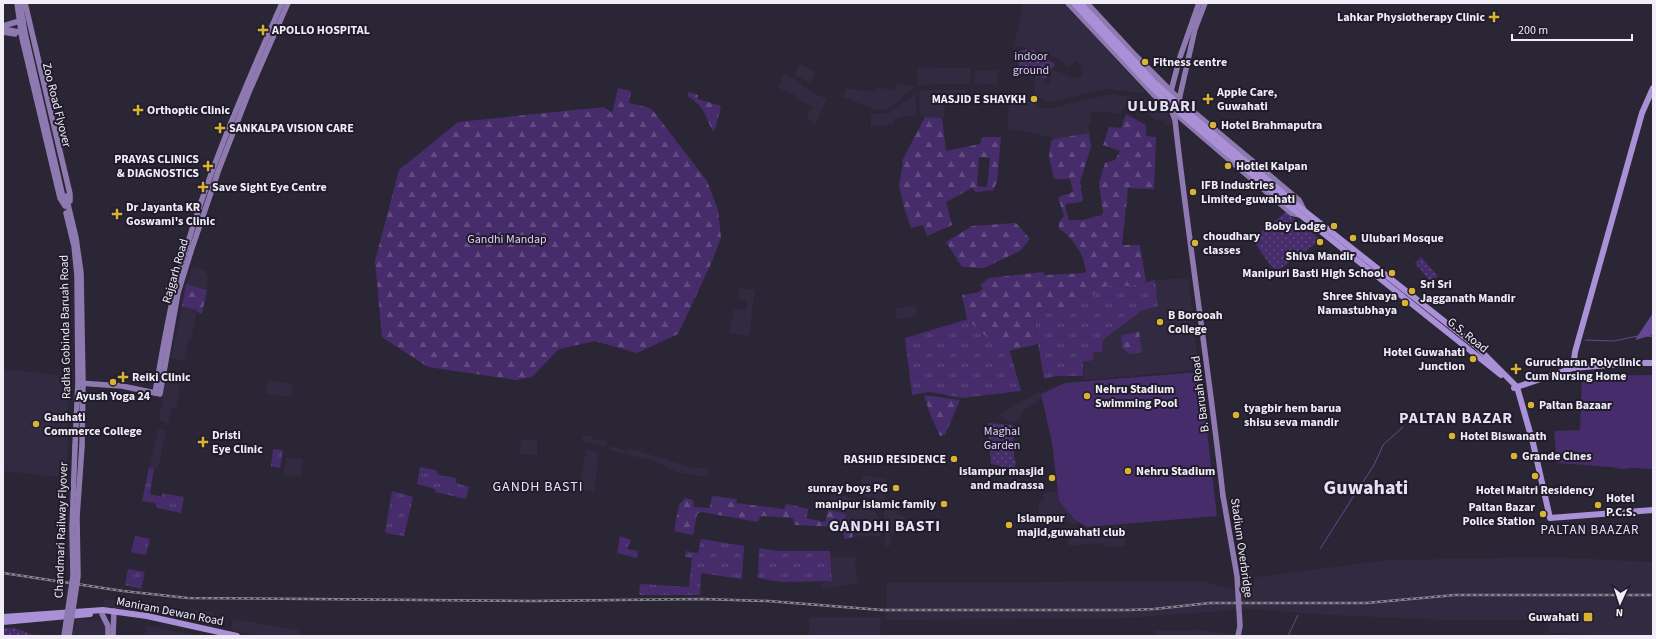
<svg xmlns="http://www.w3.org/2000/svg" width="1656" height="639" viewBox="0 0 1656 639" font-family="'Source Sans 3',sans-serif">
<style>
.built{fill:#322a40}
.grass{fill:url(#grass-tufts)}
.forest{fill:url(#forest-firs);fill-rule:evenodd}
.park{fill:url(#park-dots)}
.pitch{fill:#462c6a}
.water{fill:#654793}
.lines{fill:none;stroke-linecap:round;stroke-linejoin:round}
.stream{stroke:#654793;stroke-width:1}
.secondary{stroke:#8e7ab0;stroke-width:5.5}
.primary{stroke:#aa90d6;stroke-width:6}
.rail-casing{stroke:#8a8692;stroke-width:2.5}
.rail{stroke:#211c2b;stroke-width:1;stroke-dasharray:3;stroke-linecap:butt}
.secondary-bridge{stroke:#8e7ab0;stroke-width:5.5}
.primary-bridge{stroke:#aa90d6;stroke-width:6}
.poi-dot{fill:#dbb333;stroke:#211c2b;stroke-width:1.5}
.labels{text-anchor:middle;stroke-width:4;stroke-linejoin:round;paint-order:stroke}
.poi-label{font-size:12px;font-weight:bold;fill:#f0edf7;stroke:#211c2b;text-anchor:start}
.park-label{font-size:12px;fill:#ded0fb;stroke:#211c2b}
.street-label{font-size:12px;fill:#f0edf7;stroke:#211c2b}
.neighbourhood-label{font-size:13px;letter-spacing:1px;fill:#e7e0f6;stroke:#211c2b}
.quarter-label{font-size:14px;letter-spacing:1px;fill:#e7e0f6;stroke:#211c2b}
.district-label{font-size:16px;font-weight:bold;letter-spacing:1px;fill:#e7e0f6;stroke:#211c2b}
.town-label{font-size:20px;font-weight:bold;fill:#e7e0f6;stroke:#211c2b}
</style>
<defs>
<pattern id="grass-tufts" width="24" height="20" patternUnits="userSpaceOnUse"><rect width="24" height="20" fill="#462c6a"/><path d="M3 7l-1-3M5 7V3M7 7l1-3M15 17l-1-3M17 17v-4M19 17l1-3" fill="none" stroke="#614b80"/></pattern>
<pattern id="forest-firs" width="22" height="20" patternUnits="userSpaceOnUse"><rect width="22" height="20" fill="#462c6a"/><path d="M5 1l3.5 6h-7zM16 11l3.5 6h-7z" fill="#614b80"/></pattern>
<pattern id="park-dots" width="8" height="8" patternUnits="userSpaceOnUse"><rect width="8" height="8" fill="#462c6a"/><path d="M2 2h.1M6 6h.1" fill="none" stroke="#614b80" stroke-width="1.8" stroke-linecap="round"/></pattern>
</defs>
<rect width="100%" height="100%" fill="#2b2635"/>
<g class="built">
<polygon points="1023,3 1068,3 1113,57 1145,92 1143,93 1107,89 1050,102 1047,102 1035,96 1035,76 1043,76 1046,78 1044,83 1049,84 1052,70 1076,78 1082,74 1082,67 1077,61 1069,67 1058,59 1037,50 1014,46"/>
<polygon points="799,64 815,72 810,83 795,75"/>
<polygon points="917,67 970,68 970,82 968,84 918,85"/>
<polygon points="998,70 997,85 974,83 975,71"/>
<polygon points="784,73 794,78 809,91 827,99 816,123 806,118 813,107 795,99 797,96 778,88"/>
<polygon points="896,84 916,86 887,110 873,109 843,97 846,88 875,92 876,87 893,90"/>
<polygon points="923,90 966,90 966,101 945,103 944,117 942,118 925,117 920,116 919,95 920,92"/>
<polygon points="916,93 916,116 904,116 894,120 893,124 871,127 871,114 890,113"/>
<polygon points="1010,94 1037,104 1040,107 1050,108 1111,94 1142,99 1152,98 1168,114 1173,124 1166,126 1165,124 1160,119 1157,121 1139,108 1124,106 1121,114 1105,112 1090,112 1090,124 1088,126 1089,133 1054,139 1038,134 1010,129 1008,127 1009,95"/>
<polygon points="193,266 207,271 206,276 209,278 206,289 186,284"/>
<polygon points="1189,278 1198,370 1084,380 1084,362 1094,360 1093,352 1103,340 1141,311 1158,306 1155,280"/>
<polygon points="740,288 755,290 749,336 729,333 734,309 747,310 747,300 738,299"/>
<polygon points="916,305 917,316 896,319 896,308"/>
<polygon points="182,306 197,310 191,340 188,340 185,362 171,358"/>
<polygon points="3,369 69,376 67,478 3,471"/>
<polygon points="268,381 293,384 291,397 266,394"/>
<polygon points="167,383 180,384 176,408 171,407 168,424 159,420 165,384"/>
<polygon points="1040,391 1042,399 1021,412 1021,418 1013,423 1004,420 1000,414"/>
<polygon points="158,429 166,430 158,469 149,468"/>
<polygon points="592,435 593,440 607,440 606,447 583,441 582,436"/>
<polygon points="523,439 537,441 537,455 519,454 521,441"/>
<polygon points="609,446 628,451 629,448 689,467 708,469 707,477 677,472 657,462 609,450"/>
<polygon points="586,449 599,453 594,492 580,489"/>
<polygon points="286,457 303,459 301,476 284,475"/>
<polygon points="863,475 886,479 885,494 883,506 878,505 871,498 859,494"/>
<polygon points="1057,491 1059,501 1075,520 1080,523 1073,524 1058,518 1039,514 1039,502 1044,501 1044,493"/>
<polygon points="832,492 870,504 879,517 881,536 853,537 851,525 844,523 846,514 828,510"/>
<polygon points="887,506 896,506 897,515 903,515 905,519 904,524 898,525 898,533 890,533 890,546 885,546 884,510"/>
<polygon points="1126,525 1125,546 1105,547 1104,543 1068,546 1067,534"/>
<polygon points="831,557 857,557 857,559 855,560 858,583 822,590 821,583 832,580"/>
<polygon points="1547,557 1653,562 1653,636 1588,636 1588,634 1550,633 1548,625 1543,620 1449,620 1330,615 1250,609 1125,618 886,620 887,583 1203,581 1249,594 1256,577 1388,560"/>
<polygon points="104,599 152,606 213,612 213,626 146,612 103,606"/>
<polygon points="810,617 881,617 880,636 809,635"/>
<polygon points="77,619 104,620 106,626 106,636 72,636"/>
<polygon points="233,619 299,630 299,634 309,636 259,636 231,630"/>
<polygon points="147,625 197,636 148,636 145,635"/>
<polygon points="1192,629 1208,631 1234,635 1154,636 1155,630 1192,631"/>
</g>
<g class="grass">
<polygon points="1155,280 1158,306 1141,311 1103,340 1102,352 1093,352 1094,360 1083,362 1083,376 1057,376 1044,379 1033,314 1053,310 1106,286 1130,286"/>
<polygon points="998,310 1021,391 962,398 930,392 912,395 905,338"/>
<polygon points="273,449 283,450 280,468 271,466"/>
<polygon points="420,467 436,470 439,475 456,478 456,483 469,487 466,499 435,492 435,489 417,484"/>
<polygon points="149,468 154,468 150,494 162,497 162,493 184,497 181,513 157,508 155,503 142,501"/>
<polygon points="392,491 413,497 404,536 385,533"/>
<polygon points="135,536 150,539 146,555 131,552"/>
<polygon points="620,536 631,540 627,549 638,551 637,558 617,553"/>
<polygon points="701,539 744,546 742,579 701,573 700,595 639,595 640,584 689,587 692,558 685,557 686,551 698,553"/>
<polygon points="759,548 777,551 830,551 832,581 781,582 758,578"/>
<polygon points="128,569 145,572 141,589 125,585"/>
</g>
<g class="forest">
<polygon points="618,88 631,91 629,103 650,108 654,112 707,181 718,210 721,238 710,266 678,334 637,353 595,341 559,349 532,377 516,380 428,367 382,337 375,261 399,170 458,122 604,107 612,113"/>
<path d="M689 92 698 95V99L721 106 715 130 713 131C705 116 704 105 687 96Z"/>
<path d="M1126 114 1146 125V136L1156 137 1154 189 1128 188 1122 245H1140L1146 282 1130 286H1106L1074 306 1033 314 1038 344 1009 351 1008 346 988 338 967 319 962 295 976 293 983 289 980 285 989 278 1043 272 1045 275 1084 273 1086 271C1085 256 1072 236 1059 229V222L1064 216 1058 197 1073 192 1070 179H1054L1049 157 1051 141 1054 139 1089 133 1091 147 1080 182 1083 200 1081 202 1066 204 1065 206 1069 220H1083L1102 215 1103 212 1099 183 1105 163 1115 160 1120 151 1103 145 1109 127 1121 128Z"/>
<path d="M925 117 942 118 946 151 980 144 982 137H1001L997 182 993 190 976 192 972 188 946 202 952 225 927 236 923 225 911 228 904 207 899 185 903 163 902 161ZM979 157 990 158 987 187 977 186Z"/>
<polygon points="1016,223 1030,239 1020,251 984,268 962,267 946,242 972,226"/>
<polygon points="186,284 207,290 202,314 197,312 197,310 182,306"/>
<polygon points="1139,332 1142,352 1130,354 1122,348 1121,335"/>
<polygon points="924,395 960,400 945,435 940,436 930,414"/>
<polygon points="712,496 737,499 736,503 784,509 786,504 808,509 806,518 825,522 828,510 846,514 844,523 851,525 853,538 844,539 843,528 842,527 794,525 793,519 792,518 762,516 760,517 758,522 701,512 697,514 693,535 674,531 679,505 685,498 693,500 694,507 710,508"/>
</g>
<g class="park">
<path d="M1031 49C1040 53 1046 59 1055 64L1046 78 1019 73 1018 51Z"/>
<polygon points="1286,212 1321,240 1277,271 1270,265 1253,240 1262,231"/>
<polygon points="1421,257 1438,276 1431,282 1415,263"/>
<polygon points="988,423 1013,425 1014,459 1016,463 1014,469 991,464"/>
<polygon points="3,628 14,628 37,636 3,636"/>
</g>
<g class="pitch">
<polygon points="1200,372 1217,516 1087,527 1075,520 1059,501 1052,443 1041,394 1065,383"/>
<polygon points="1653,375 1653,469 1631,468 1623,469 1611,467 1557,463 1554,431 1580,430 1582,376"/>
</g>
<polygon class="water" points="1653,313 1653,335 1635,340"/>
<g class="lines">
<g class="stream">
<polyline points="1647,336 1653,337"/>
<polyline points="1585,340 1614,341 1638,336"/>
<polyline points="1361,485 1374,465 1383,445 1403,427"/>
<polyline points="1320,549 1357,491"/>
<polyline points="1288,636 1298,615"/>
</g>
<g class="secondary">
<polyline points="17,3 22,38 60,198 65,206"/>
<polyline points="25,3 70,194 70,201"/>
<polyline points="1068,3 1155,96 1291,213 1300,215"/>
<polyline points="1087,3 1135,55 1182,102 1299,200 1304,210"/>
<path d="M1199 3 1180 57 1171 91V109L1175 120C1189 245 1209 370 1223 496"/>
<polyline points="3,32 15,34"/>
<polyline points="1179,100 1195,29 1205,3"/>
<polyline points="66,196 76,238 81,273 83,384 82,446"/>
<polyline points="66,213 74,246 77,275 78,383 75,446"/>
<polyline points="78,383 122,386 160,394 178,293 192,248 219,169 249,92 288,3"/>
<path d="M155 393C162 354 168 315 178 277 203 183 243 92 282 3"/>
<polyline points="103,610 102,614 108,626 108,636"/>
<polyline points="113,636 114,611"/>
</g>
<g class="primary">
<polyline points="1179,105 1297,205 1477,347 1517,387 1533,443 1550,518 1653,510"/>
<polyline points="1293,209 1501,375"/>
<polyline points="1573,368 1575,352 1642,113 1653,88"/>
<polyline points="1514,388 1573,368 1633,363 1653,363"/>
<polyline points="3,617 103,610 147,616 237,636"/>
<polyline points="3,622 90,614"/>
</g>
<defs>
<polyline id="rail" points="3,573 123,591 188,598 531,601 703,599 768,601 882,610 1129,610 1154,609 1210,603 1366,603 1455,595 1653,595"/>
</defs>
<use href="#rail" class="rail-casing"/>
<use href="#rail" class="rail"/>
<g class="secondary-bridge">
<polyline points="20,3 25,33 63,197"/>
<polyline points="3,26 23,20"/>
<polyline points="3,29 25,33"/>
<polyline points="1223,496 1237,576 1240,626 1238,636"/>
<polyline points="64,636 73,576 72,529 75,446"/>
<polyline points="69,636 78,576 77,517 82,446"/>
</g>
<g class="primary-bridge">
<polyline points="1074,3 1142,77 1166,101 1293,209"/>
<polyline points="1080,3 1155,83 1179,105"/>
</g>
</g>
<g class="poi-dot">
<path d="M1492 11h4v4h4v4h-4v4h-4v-4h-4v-4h4z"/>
<path d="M261 24h4v4h4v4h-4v4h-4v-4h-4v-4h4z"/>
<circle cx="1145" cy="62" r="4"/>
<circle cx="1034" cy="99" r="4"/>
<path d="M1206 93h4v4h4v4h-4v4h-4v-4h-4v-4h4z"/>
<path d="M136 104h4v4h4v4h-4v4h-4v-4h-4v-4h4z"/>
<circle cx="1213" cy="125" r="4"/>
<path d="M218 122h4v4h4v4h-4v4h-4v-4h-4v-4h4z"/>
<path d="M206 160h4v4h4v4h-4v4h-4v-4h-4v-4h4z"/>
<circle cx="1228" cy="166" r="4"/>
<path d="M201 181h4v4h4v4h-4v4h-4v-4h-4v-4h4z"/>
<circle cx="1193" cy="192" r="4"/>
<path d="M115 208h4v4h4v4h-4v4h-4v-4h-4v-4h4z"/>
<circle cx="1334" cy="226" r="4"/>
<circle cx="1353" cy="238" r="4"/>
<circle cx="1320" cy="242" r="4"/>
<circle cx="1195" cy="243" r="4"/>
<circle cx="1392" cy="273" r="4"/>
<circle cx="1412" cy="291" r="4"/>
<circle cx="1405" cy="303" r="4"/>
<circle cx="1160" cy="322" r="4"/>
<circle cx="1473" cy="359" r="4"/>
<path d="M1514 363h4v4h4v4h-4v4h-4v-4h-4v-4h4z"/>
<path d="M121 371h4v4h4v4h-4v4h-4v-4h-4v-4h4z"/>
<circle cx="113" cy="382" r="4"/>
<circle cx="1087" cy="396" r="4"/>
<circle cx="1531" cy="405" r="4"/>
<circle cx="1236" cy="415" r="4"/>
<circle cx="36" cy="424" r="4"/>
<circle cx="1452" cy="436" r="4"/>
<path d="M201 436h4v4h4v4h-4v4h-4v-4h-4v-4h4z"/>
<circle cx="1514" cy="456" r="4"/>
<circle cx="954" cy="459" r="4"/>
<circle cx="1128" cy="471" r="4"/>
<circle cx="1535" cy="476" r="4"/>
<circle cx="1052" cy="478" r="4"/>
<circle cx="896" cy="488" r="4"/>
<circle cx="944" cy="504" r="4"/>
<circle cx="1598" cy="505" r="4"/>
<circle cx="1543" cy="514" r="4"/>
<circle cx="1009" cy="525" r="4"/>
<rect x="1583" y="612" width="10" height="10" rx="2"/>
</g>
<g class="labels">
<g class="poi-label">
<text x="1485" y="21" text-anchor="end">Lahkar Physiotherapy Clinic</text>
<text x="272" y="34">APOLLO HOSPITAL</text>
<text x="1153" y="66">Fitness centre</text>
<text x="1217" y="96">Apple Care,<tspan x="1217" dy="14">Guwahati</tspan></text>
<text x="1026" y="103" text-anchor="end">MASJID E SHAYKH</text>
<text x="147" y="114">Orthoptic Clinic</text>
<text x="1221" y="129">Hotel Brahmaputra</text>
<text x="229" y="132">SANKALPA VISION CARE</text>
<text x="199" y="163" text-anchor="end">PRAYAS CLINICS<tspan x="199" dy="14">&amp; DIAGNOSTICS</tspan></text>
<text x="1236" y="170">Hotlel Kalpan</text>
<text x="1201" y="189">IFB Industries<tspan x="1201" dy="14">Limited-guwahati</tspan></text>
<text x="212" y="191">Save Sight Eye Centre</text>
<text x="126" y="211">Dr Jayanta KR<tspan x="126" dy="14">Goswami's Clinic</tspan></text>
<text x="1326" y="230" text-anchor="end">Boby Lodge</text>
<text x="1203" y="240">choudhary<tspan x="1203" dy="14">classes</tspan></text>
<text x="1361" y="242">Ulubari Mosque</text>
<text x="1320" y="260" text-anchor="middle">Shiva Mandir</text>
<text x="1384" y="277" text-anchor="end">Manipuri Basti High School</text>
<text x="1420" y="288">Sri Sri<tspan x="1420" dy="14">Jagganath Mandir</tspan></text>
<text x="1397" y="300" text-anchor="end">Shree Shivaya<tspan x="1397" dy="14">Namastubhaya</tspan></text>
<text x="1168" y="319">B Borooah<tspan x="1168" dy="14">College</tspan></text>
<text x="1465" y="356" text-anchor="end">Hotel Guwahati<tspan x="1465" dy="14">Junction</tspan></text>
<text x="1525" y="366">Gurucharan Polyclinic<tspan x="1525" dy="14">Cum Nursing Home</tspan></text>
<text x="132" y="381">Reiki Clinic</text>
<text x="1095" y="393">Nehru Stadium<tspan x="1095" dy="14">Swimming Pool</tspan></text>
<text x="113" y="400" text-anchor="middle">Ayush Yoga 24</text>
<text x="1539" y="409">Paltan Bazaar</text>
<text x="1244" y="412">tyagbir hem barua<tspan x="1244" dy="14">shisu seva mandir</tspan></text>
<text x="44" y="421">Gauhati<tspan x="44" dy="14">Commerce College</tspan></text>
<text x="212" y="439">Dristi<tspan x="212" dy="14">Eye Clinic</tspan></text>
<text x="1460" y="440">Hotel Biswanath</text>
<text x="1522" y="460">Grande Cines</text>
<text x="946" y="463" text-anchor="end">RASHID RESIDENCE</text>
<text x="1044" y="475" text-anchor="end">islampur masjid<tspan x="1044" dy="14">and madrassa</tspan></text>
<text x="1136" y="475">Nehru Stadium</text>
<text x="888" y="492" text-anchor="end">sunray boys PG</text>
<text x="1535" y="494" text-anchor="middle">Hotel Maitri Residency</text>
<text x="1606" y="502">Hotel<tspan x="1606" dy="14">P.C.S.</tspan></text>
<text x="936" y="508" text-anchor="end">manipur islamic family</text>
<text x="1535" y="511" text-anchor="end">Paltan Bazar<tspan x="1535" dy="14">Police Station</tspan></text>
<text x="1017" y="522">Islampur<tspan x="1017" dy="14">majid,guwahati club</tspan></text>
<text x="1579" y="621" text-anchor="end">Guwahati</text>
</g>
<g class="park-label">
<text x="1031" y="60">indoor<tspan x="1031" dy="14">ground</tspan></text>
<text x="507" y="243">Gandhi Mandap</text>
<text x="1002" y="435">Maghal<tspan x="1002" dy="14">Garden</tspan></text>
</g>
<g class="street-label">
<text transform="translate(57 105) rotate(76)" y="4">Zoo Road Flyover</text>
<text transform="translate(175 271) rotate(-74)" y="4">Rajgarh Road</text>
<text transform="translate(65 327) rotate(-91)" y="4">Radha Gobinda Baruah Road</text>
<text transform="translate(1468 335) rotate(39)" y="4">G.S. Road</text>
<text transform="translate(1200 394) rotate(-97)" y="4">B. Baruah Road</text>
<text transform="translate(61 530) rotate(-88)" y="4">Chandmari Railway Flyover</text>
<text transform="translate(1242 548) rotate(82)" y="4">Stadium Overbridge</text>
<text transform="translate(170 611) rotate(11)" y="4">Maniram Dewan Road</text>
</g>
<g class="neighbourhood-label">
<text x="1590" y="534">PALTAN BAAZAR</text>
</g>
<g class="quarter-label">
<text x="538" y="491">GANDH BASTI</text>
</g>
<g class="district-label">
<text x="1162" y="111">ULUBARI</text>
<text x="1456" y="423">PALTAN BAZAR</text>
<text x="885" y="531">GANDHI BASTI</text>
</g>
<g class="town-label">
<text x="1366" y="494">Guwahati</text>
</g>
</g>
<rect width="1656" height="639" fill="none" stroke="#f0edf7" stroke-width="8"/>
<g transform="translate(1620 603) rotate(183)" stroke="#211c2b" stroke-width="3" paint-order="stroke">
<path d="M0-3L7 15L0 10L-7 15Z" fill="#f0edf7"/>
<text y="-6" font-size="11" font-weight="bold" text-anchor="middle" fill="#f0edf7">N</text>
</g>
<path d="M1512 34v6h120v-6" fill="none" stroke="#f0edf7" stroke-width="2"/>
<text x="1518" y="34" font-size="12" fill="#f0edf7" stroke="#211c2b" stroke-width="3" paint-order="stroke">200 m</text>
</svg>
